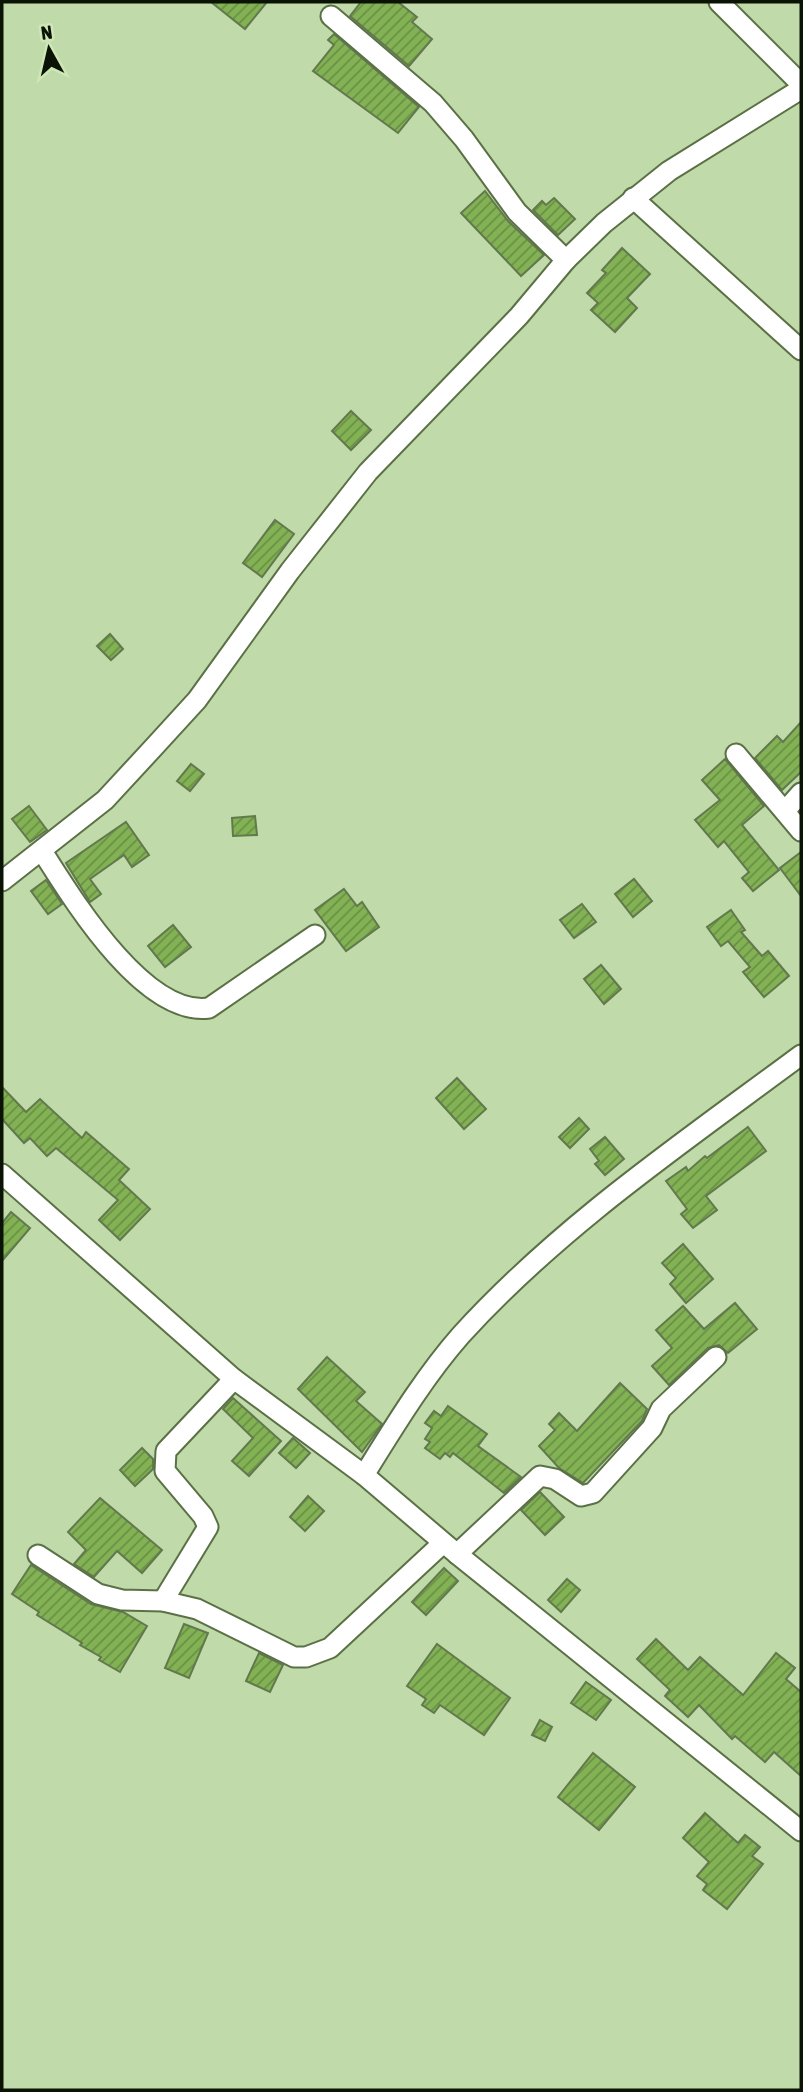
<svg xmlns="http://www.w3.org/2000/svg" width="803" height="2092" viewBox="0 0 803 2092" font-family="'Asap Condensed',sans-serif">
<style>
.building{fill:url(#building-hatch);stroke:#61794d;stroke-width:2}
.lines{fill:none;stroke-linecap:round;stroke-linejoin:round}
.minor-casing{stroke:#5a7145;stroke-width:23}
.minor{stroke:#fff;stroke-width:19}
</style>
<defs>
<pattern id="building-hatch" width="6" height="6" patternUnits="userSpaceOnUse" patternTransform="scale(1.75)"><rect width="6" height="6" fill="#83b255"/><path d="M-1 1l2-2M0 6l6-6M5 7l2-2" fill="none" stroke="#699044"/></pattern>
</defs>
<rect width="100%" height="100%" fill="#c0daaa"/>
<g class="building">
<polygon points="211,2 267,2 245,29"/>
<polygon points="361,2 398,2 417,17 412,22 432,39 409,66 350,16"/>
<polygon points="334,34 419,107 398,133 313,71 334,45 328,40"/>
<polygon points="485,191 508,221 544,255 521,276 461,213"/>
<polygon points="554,198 575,219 558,235 533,210 542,201 546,205"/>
<polygon points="622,248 650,274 627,298 637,308 615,332 591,310 598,303 587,293 606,273 602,270"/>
<polygon points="351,411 371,430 351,450 332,431"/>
<polygon points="275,520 294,534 262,577 243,563"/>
<polygon points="110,634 123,649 111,660 97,646"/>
<polygon points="801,722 801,772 782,790 755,758 777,736 783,742"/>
<polygon points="725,759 764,806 742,825 779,870 753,891 742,878 749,872 724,841 718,847 695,820 720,800 702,780"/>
<polygon points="191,764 204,774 190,791 177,781"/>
<polygon points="29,806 47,830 30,842 12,819"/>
<polygon points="255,816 257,835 233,836 232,818"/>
<polygon points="126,822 149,855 132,867 124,855 90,879 101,894 90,902 66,863"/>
<polygon points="801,852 801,896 780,868"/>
<polygon points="634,879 652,901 633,917 615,894"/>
<polygon points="46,880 62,904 48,914 31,891"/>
<polygon points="344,889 357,906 362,902 379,927 346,951 315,910"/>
<polygon points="582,904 596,922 574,938 560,920"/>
<polygon points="731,910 745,930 741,932 762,956 768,951 789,976 764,997 743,972 750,967 728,941 721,946 707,927"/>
<polygon points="173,925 191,947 165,967 148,946"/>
<polygon points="601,965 621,989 604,1004 584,979"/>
<polygon points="457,1078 486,1109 464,1129 436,1098"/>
<polygon points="2,1087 26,1112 40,1099 82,1138 86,1132 129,1169 119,1180 150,1209 120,1240 99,1220 118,1200 56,1148 47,1156 30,1138 24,1143 2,1119"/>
<polygon points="579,1118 589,1129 570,1148 559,1137"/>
<polygon points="748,1127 766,1151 706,1196 717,1210 693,1228 681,1214 687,1209 666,1181 686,1167 688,1171 705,1156 707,1158"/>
<polygon points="605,1137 624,1159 605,1175 595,1164 599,1161 590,1149"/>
<polygon points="11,1212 30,1228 2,1261 2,1223"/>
<polygon points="683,1244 713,1279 686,1303 670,1284 676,1278 662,1263"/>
<polygon points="735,1303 757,1329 728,1353 719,1345 708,1348 669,1385 652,1366 672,1348 656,1330 683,1306 704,1329"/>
<polygon points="327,1357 365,1392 356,1401 382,1424 362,1452 298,1389"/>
<polygon points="620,1383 647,1409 642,1421 583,1483 559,1468 539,1446 555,1430 549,1424 559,1413 577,1431"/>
<polygon points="233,1398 281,1441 249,1476 232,1461 253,1438 223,1409"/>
<polygon points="448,1406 487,1434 478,1446 521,1477 504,1493 453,1453 450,1457 445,1453 440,1459 425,1448 430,1442 425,1439 432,1428 425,1423 434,1411 441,1416"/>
<polygon points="293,1438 310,1453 296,1468 279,1453"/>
<polygon points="142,1448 153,1459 153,1469 135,1486 120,1470"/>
<polygon points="540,1492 564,1517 545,1535 521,1510"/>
<polygon points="308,1496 324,1511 305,1531 290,1517"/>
<polygon points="100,1498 162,1550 142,1573 117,1551 94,1577 74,1564 86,1550 68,1532"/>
<polygon points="31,1565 91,1604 123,1612 147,1626 120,1672 99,1660 101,1657 80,1645 82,1643 37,1615 39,1612 12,1594"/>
<polygon points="444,1568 458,1581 426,1615 412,1602"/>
<polygon points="567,1579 580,1590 561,1612 548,1600"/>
<polygon points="184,1624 208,1633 189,1678 165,1668"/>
<polygon points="656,1639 688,1670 700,1657 743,1695 776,1653 795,1668 786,1679 801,1692 801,1776 774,1752 765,1762 735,1736 732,1739 699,1705 688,1717 665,1696 670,1690 637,1659"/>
<polygon points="437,1644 510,1698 484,1735 440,1705 434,1713 422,1705 426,1699 407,1686"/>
<polygon points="259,1653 283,1665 270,1692 246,1681"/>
<polygon points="586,1682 611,1700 596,1720 571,1703"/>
<polygon points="540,1720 552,1727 545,1741 532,1735"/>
<polygon points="593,1753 635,1787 599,1830 558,1797"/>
<polygon points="705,1813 738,1843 745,1835 760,1847 752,1856 763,1864 727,1909 703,1890 707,1884 697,1876 709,1862 683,1838"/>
</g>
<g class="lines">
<defs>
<g id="minor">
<polyline points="719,2 801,84"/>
<polyline points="331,16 433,103 464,139 517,212 566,260"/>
<polyline points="633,198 801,350"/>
<polyline points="736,754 801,831"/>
<polyline points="785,811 801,793"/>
<path d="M42 851C72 898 144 1017 209 1008L315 935"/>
<polyline points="2,881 105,800 154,747 197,700 290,571 368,472 519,316 566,260 604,223 669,171 801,89"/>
<polyline points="2,1174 234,1379 364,1475 457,1554 801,1831"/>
<path d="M364 1475C394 1427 424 1377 461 1335 560 1226 684 1142 801 1055"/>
<polyline points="457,1554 540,1476 555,1479 581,1496 593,1493 652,1428 661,1409 716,1357"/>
<polyline points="38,1555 98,1594 122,1600 163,1601 197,1609 294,1657 306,1657 330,1648 443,1543"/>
<polyline points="163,1601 208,1527 203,1516 165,1471 166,1451 234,1379"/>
</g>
</defs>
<use href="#minor" class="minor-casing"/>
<use href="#minor" class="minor"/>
</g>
<rect width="803" height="2092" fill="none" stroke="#0b1304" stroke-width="7"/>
<g transform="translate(49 49) rotate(352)" stroke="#cde7b6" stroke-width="5" paint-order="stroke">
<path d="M0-5L12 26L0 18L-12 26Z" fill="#0b1304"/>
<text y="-10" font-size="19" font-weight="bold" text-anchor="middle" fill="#0b1304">N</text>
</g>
</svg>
